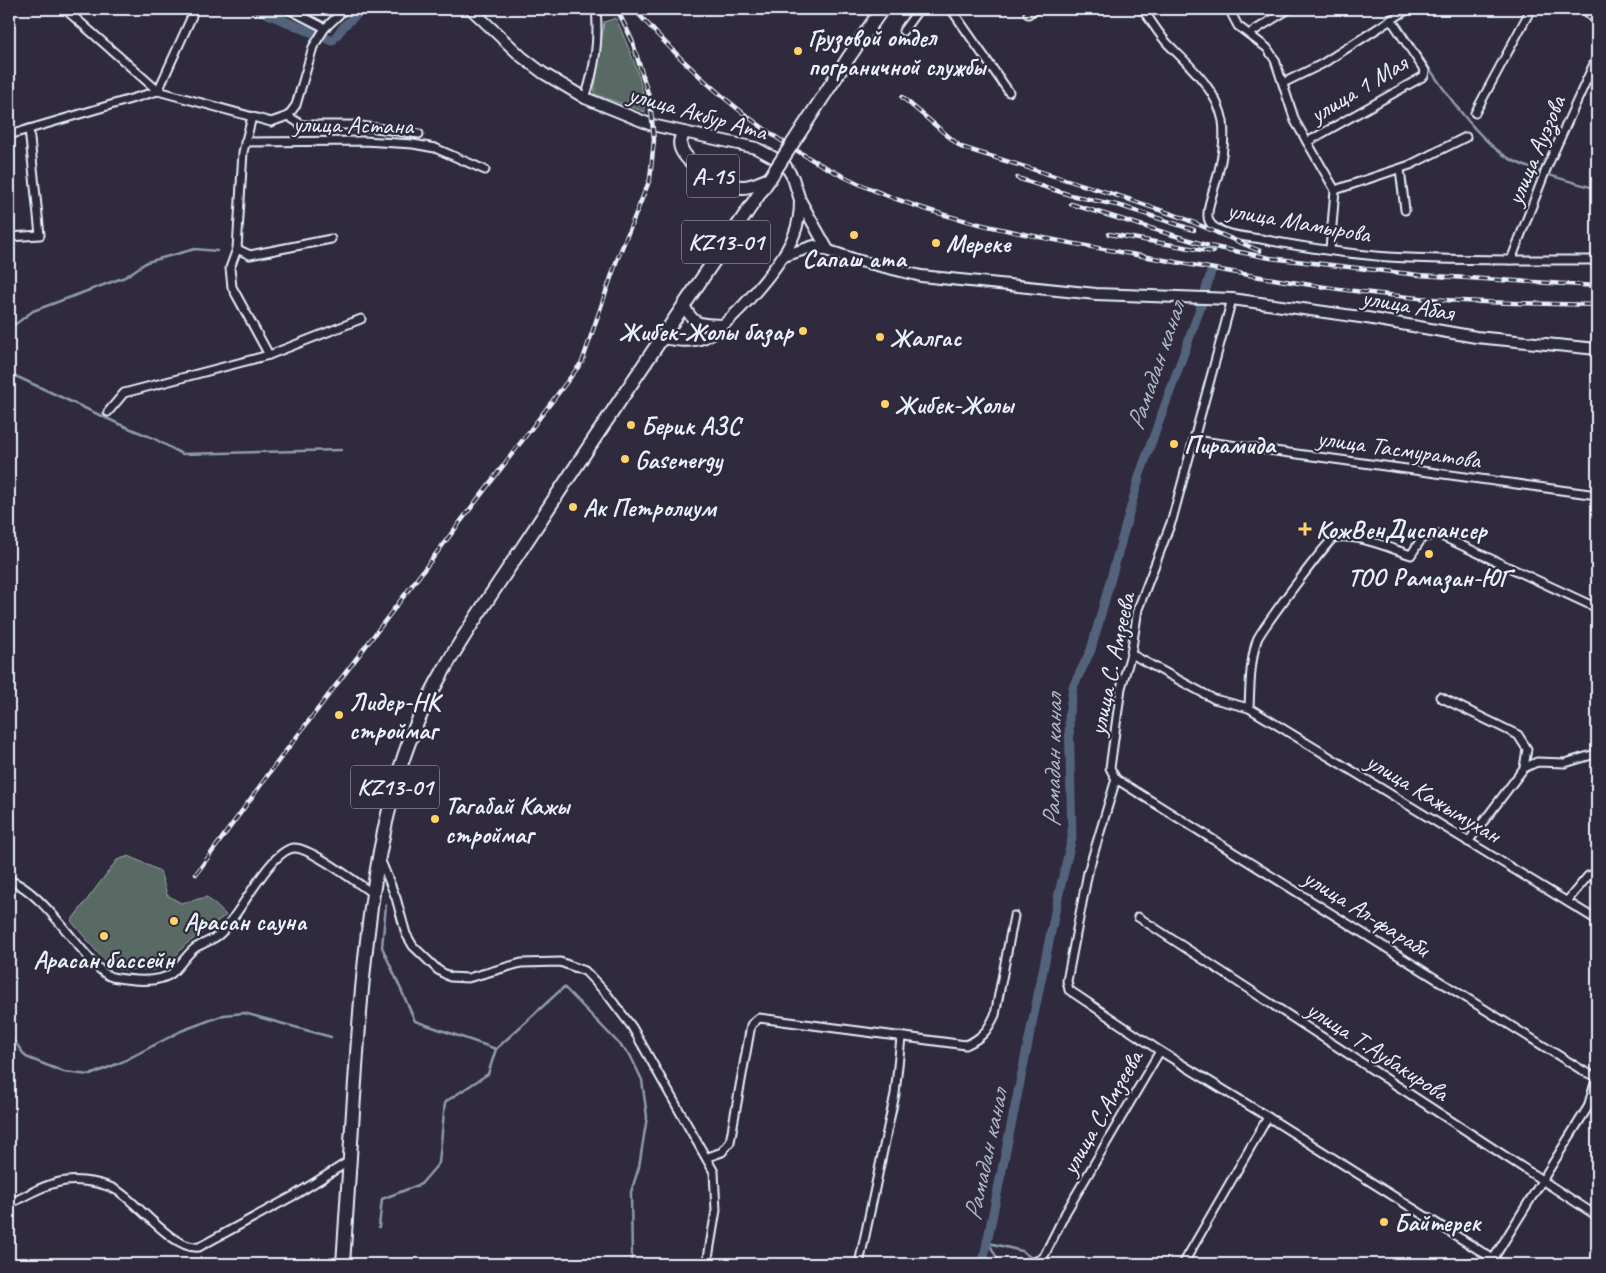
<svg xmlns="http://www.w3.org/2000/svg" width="1606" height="1273" viewBox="0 0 1606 1273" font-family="Caveat,sans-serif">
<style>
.green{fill:#586a63;stroke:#a0aeae}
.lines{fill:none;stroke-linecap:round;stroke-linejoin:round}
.stream{stroke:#8e9cae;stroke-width:2.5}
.canal{stroke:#52637c;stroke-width:9}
.street-casing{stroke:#e8f1f8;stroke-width:11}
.secondary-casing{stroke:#e8f1f8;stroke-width:14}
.highway-casing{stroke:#e8f1f8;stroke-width:16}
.street{stroke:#2f2a3d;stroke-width:7}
.secondary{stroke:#2f2a3d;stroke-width:10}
.highway{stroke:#2f2a3d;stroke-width:12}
.rail-casing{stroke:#e8f1f8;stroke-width:4.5}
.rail{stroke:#2f2a3d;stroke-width:2.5;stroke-dasharray:8;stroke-linecap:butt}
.highway-bridge-casing{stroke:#e8f1f8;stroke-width:16;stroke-linecap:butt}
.highway-bridge{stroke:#2f2a3d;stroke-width:12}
.poi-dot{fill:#ffd166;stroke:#2f2a3d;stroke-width:2}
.labels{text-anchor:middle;stroke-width:4.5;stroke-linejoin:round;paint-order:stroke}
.shield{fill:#2f2a3d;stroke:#b0b5c0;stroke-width:1}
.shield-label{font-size:24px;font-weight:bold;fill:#e8f1f8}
.poi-label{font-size:25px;font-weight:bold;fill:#e8f1f8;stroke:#2f2a3d;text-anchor:start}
.street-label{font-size:25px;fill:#e8f1f8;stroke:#2f2a3d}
.water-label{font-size:26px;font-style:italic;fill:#acb8c6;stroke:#2f2a3d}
</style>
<rect width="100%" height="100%" fill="#2f2a3d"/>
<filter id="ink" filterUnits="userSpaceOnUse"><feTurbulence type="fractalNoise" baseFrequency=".02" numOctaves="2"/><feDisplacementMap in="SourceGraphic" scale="10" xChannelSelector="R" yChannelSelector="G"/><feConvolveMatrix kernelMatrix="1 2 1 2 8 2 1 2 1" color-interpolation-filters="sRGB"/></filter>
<g filter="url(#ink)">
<g class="green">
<path d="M616 18C628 47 644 80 645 112L594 94 604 22Z"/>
<polygon points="129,856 160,871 167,895 181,903 207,897 226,915 185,945 167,966 153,970 118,969 103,959 71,921 117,860"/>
</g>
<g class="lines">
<g class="stream">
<path d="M1390 9C1419 51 1470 140 1514 161 1540 174 1570 181 1597 189"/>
<polyline points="9,329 33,311 125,277 147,262 195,249 217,251"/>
<polyline points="9,373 119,424 153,438 182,454 341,450"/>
<polyline points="386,905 382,947 415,1021 496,1049"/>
<polyline points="9,1034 26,1057 64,1072 90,1075 122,1062 181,1031 224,1015 244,1013 331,1037"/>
<polyline points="379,1227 382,1199 421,1184 439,1163 445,1102 488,1074 496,1049 564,987 630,1055 642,1080 647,1117 639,1167 631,1192 632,1264"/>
<polyline points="989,1243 1022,1251 1033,1259"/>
<polyline points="989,1243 1000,1264"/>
</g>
<g class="canal">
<polyline points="256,9 332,41 345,25 363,9"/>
<polyline points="985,1264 984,1257 1059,893 1072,838 1069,715 1073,687 1091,650 1140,474 1201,306 1211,272"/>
</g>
<defs>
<g id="street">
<polyline points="65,9 158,91 192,16"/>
<polyline points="288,9 325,28"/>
<polyline points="951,9 1009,92"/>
<path d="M1142 9C1151 20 1159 35 1169 45 1190 66 1217 90 1223 121 1225 137 1223 154 1219 170 1217 183 1204 211 1209 221 1215 235 1248 237 1261 239 1303 247 1346 254 1389 257 1458 261 1528 260 1597 260"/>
<polyline points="1229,9 1238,26 1267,48 1275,60 1295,121 1335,190 1330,249"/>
<polyline points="1584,9 1597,21"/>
<polyline points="1028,14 1036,9"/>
<polyline points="903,31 919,9"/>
<polyline points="1249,34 1289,9"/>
<polyline points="1283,83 1322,64 1408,9"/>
<path d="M585 98C595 69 599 39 596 9"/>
<polyline points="1475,113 1531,9"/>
<polyline points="288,116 302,125 354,125 419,134"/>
<polyline points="252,117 243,152 237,249 230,268 232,287 269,355"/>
<polyline points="9,135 158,91 271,122 288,116 296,105 313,47 325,28 345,9"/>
<polyline points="245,142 364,141 413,144 435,148 485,170"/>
<polyline points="1307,142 1424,76 1425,71 1392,21"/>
<polyline points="1400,169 1405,210"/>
<polyline points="1335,190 1410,165 1466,137"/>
<polyline points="9,237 40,235 29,129"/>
<polyline points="237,249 250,255 331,239"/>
<polyline points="1511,260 1547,167 1597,57"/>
<polyline points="108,412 124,393 269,355 361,319"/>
<polyline points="1194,440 1597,495"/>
<polyline points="1131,654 1214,699 1249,708 1597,920"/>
<polyline points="1440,697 1518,735 1527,749 1524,768"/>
<path d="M1249 708C1250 685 1250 662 1257 640 1260 631 1328 540 1334 538 1353 532 1392 549 1411 555L1422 538 1437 534 1597 608"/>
<polyline points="1116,779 1585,1072 1597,1077"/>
<polyline points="1468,842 1524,768 1537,762 1565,763 1595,754 1597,750"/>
<polyline points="381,861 396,898 406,934 413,946 438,970 450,977 468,978 521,963 560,962 585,971 607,994 632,1027 714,1172 716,1210 707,1264"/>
<path d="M9 880C48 893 91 973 112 977 128 980 159 984 172 973 180 966 186 955 195 948 203 943 214 940 221 933 240 915 270 850 294 848 310 847 357 883 372 893"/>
<polyline points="1567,901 1588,876 1597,873"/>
<polyline points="1138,917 1597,1216"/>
<polyline points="1160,1051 1268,1117 1501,1264"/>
<path d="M708 1157 722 1152 730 1142 751 1025 759 1018 966 1045C982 1038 988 1030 995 1015L1014 916"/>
<path d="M9 1204C26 1196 46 1183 66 1181 81 1179 105 1183 118 1191 140 1205 173 1250 199 1247L295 1195 351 1160"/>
<polyline points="859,1264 895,1094 901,1038"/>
<polyline points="1029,1264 1043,1258 1066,1212 1160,1051 1069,990 1067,981 1088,872 1116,779 1110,768 1121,688 1131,654 1138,609 1172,520 1232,299"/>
<polyline points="1183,1264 1268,1117"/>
<polyline points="1490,1264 1588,1107 1597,1076"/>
</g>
<g id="secondary">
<polyline points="471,9 522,57 543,73 585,98 652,125 756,148 784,163 793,178 800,200 828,250"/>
<polyline points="784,256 814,246 856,260 921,276 1096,294 1232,299 1367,318 1476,337 1597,349"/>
<path d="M684 305C693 325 700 324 721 325"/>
<path d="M661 338C675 340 689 343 703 338 731 326 783 263 794 235 798 225 800 213 800 201"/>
</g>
<g id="highway">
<polyline points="849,57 882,9"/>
<path d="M683 133C681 138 679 142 681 148 687 165 725 187 743 187 752 187 761 182 769 179"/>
<path d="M343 1264C349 1176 354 1088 361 1000 368 922 377 844 400 769 424 686 485 605 532 533 610 414 690 296 770 178"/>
</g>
</defs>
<use href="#street" class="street-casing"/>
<use href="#secondary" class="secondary-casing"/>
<use href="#highway" class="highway-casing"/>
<use href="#street" class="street"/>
<use href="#secondary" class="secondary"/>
<use href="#highway" class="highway"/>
<defs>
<g id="rail">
<path d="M634 9C691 73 754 130 831 170 925 220 1027 235 1131 254 1216 269 1303 286 1389 295 1458 303 1528 303 1597 305"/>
<polyline points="902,97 961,147 1125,198 1183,218 1260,251"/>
<polyline points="1017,178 1070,195 1121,206 1194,230"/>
<polyline points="1071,204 1209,246 1270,258 1419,275 1597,286"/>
<polyline points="1109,234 1213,252"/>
<polyline points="196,874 276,764 582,362 617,260 650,179 654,140 650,100 632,40 617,9"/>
</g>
</defs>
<use href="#rail" class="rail-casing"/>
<use href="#rail" class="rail"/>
<defs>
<polyline id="highway-bridge" points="770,178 849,57"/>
</defs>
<use href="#highway-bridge" class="highway-bridge-casing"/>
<use href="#highway-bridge" class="highway-bridge"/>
</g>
</g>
<g class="poi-dot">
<circle cx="798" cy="51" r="5"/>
<circle cx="854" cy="235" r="5"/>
<circle cx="936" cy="243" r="5"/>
<circle cx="803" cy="331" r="5"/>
<circle cx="880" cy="337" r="5"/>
<circle cx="885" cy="404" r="5"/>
<circle cx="631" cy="425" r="5"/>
<circle cx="1174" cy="444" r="5"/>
<circle cx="625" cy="459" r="5"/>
<circle cx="573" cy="507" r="5"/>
<path d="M1302.5 521.5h5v5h5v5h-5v5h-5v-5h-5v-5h5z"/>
<circle cx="1429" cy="554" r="5"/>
<circle cx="339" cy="715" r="5"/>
<circle cx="435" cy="819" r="5"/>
<circle cx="174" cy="921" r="5"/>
<circle cx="104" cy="936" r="5"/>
<circle cx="1384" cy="1222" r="5"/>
</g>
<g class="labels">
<g class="shield">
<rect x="687" y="154.5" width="52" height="43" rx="4"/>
<rect x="682" y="220.5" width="88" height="43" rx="4"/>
<rect x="351" y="765.5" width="88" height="43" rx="4"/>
</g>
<g class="shield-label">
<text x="713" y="184">A-15</text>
<text x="726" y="250">KZ13-01</text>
<text x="395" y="795">KZ13-01</text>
</g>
<g class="poi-label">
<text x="808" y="46">Грузовой отдел<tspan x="808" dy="29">пограничной службы</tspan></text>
<text x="946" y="252">Мереке</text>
<text x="854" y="267" text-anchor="middle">Сапаш ата</text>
<text x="793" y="340" text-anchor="end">Жибек-Жолы базар</text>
<text x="890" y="346">Жалгас</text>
<text x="895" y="413">Жибек-Жолы</text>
<text x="641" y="434">Берик АЗС</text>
<text x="1184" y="453">Пирамида</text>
<text x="635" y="468">Gasenergy</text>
<text x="583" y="516">Ак Петролиум</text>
<text x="1316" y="538">КожВенДиспансер</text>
<text x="1429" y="586" text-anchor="middle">ТОО Рамазан-ЮГ</text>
<text x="349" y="710">Лидер-НК<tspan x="349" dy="29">строймаг</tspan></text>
<text x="445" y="814">Тагабай Кажы<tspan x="445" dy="29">строймаг</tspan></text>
<text x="184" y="930">Арасан сауна</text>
<text x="104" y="968" text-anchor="middle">Арасан бассейн</text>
<text x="1394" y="1231">Байтерек</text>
</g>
<g class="street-label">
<text transform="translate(1358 88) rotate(-31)" y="9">улица 1 Мая</text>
<text transform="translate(698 112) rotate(16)" y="9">улица Акбур Ата</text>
<text transform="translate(353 124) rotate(1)" y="9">улица Астана</text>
<text transform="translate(1535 150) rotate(-67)" y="9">улица Ауэзова</text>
<text transform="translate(1299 221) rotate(10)" y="9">улица Мамырова</text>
<text transform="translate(1408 304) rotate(10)" y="9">улица Абая</text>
<text transform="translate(1399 448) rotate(8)" y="9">улица Тасмуратова</text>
<text transform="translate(1111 664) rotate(-78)" y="9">улица С. Амзеева</text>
<text transform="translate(1434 797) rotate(31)" y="9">улица Кажымухан</text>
<text transform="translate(1367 912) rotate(32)" y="9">улица Ал-фараби</text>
<text transform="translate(1378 1050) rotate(33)" y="9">улица Т.Аубакирова</text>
<text transform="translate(1101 1112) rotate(-60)" y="9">улица С.Амзеева</text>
</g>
<g class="water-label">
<text transform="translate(1155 366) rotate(-71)" y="9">Рамадан канал</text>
<text transform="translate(1052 761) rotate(-89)" y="9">Рамадан канал</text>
<text transform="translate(985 1155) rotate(-78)" y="9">Рамадан канал</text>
</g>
</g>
<rect width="1606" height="1273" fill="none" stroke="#2f2a3d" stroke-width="30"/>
<rect x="15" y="15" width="1576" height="1243" fill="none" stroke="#e8f1f8" stroke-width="2" filter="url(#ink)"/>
</svg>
